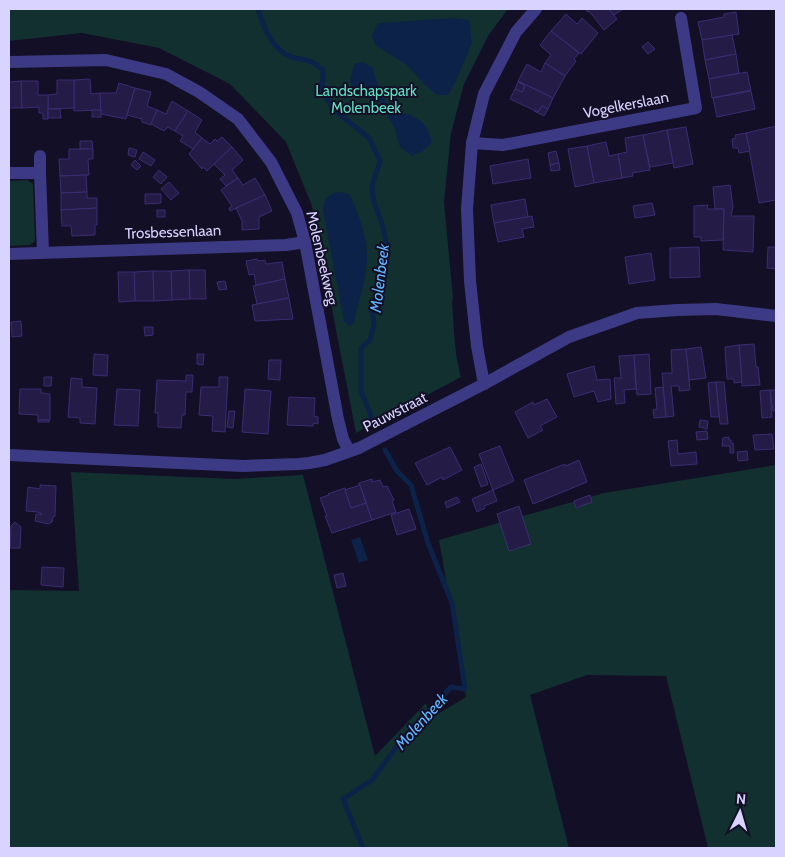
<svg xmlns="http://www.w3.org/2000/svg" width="785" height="857" viewBox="0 0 785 857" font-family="Cabin,sans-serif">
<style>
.green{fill:#12302f}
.water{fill:#0c2248}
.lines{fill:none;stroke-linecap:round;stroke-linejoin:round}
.stream{stroke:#0c2248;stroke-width:5}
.building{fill:#241b47;stroke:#3b2d73}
.minor{stroke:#3d3a85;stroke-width:12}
.labels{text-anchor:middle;stroke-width:4;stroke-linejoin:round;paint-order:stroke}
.park-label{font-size:15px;fill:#5fe0c0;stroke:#130f26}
.street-label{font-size:15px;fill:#d9d4ff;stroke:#130f26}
.water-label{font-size:16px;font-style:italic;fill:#62b6ff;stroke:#130f26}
</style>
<rect width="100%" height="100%" fill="#130f26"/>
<g class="green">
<path d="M9 9H508L488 36 464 84 451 133 444 202 453 298 452 302C454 326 454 353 461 377L356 433 312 206 286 142 230 84 159 48 82 33 9 41Z"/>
<polygon points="27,180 33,184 35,241 30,245 9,246 9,181"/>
<polygon points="776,465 776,848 708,848 666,676 587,675 530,695 569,848 9,848 9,590 79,591 71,472 234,479 303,475 375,756 426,703 431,718 466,697 439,540 604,493"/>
</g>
<g class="water">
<polygon points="455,18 469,20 472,43 454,85 448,95 437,95 424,84 407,65 375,45 372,35 378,23"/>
<path d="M363 62 373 68C377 84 381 101 397 111 400 113 404 113 408 114 422 119 428 127 432 142L423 151 412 156 400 147 394 127 380 103 355 93 350 81 354 64Z"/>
<path d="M340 192 349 194C357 207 367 239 367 254 368 275 358 302 354 323L349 326 344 321 323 210C325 198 327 194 340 192Z"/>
<polygon points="360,537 368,560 359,563 351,540"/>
</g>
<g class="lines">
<g class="stream">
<path d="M258 9C263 25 271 47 287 55 301 62 308 56 323 70L322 90 333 109 369 138 380 161 372 186 373 199 382 224 387 246 382 277 377 299 372 309 374 324 370 340 361 348V391L373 421"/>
<polyline points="363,848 343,799 372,780 403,738 451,687 465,689 452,603 428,543 411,485 397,471 385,450"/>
</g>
</g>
<g class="building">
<polygon points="585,9 609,9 617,19 604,30 589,11 588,12"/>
<polygon points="609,9 623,9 614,15"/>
<polygon points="736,12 739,34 702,40 698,22 724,17 724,14"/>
<polygon points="566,14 577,24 582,18 598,33 581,54 551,31"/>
<polygon points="551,31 579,53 574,59 576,61 565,76 545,63 551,55 540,45"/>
<polygon points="732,35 736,54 705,60 702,40"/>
<polygon points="648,42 655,49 648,54 642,47"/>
<polygon points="736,54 739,73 709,79 705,60"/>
<polygon points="545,63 565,76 553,98 518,81 527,64 541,72"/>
<polygon points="747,72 751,90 712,98 709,79"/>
<polygon points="90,79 91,94 100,93 101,110 74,111 74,80"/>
<polygon points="57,80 74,80 74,108 48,109 48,95 57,94"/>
<polygon points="21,81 38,81 38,95 48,95 48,119 43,119 43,113 39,113 39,107 22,108"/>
<polygon points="21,81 22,108 9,108 9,82"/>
<polygon points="518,81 553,98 548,109 542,106 538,112 510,99 515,89 522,92 525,86"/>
<polygon points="518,82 525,86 522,92 515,89"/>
<polygon points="119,83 135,88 126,119 101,114 100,93 116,93"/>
<polygon points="135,88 151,92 147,106 157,110 151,125 142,122 142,119 127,115"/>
<polygon points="751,91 755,109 717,117 713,98"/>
<polygon points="172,101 188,111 175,131 168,127 164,131 151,124 157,110 166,114"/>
<polygon points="542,106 548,109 544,116 534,111 538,112"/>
<polygon points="48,109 60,109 61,118 48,118"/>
<rect x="92" y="110" width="9" height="7"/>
<polygon points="188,111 202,120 195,132 202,138 193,149 180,141 183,136 175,131"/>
<polygon points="776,126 776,200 759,203 746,133"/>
<polygon points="686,127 693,164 674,168 667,130"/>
<polygon points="667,130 673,163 650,167 643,135"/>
<polygon points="746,133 750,151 739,153 738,148 733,148 732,139 736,138 735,135"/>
<polygon points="643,135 650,170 632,173 633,176 622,178 618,154 627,152 625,138"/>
<polygon points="222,137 232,147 207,171 203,167 202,169 189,154 202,138 210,144 215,139 217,141"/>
<polygon points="80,141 92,141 93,149 80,149"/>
<polygon points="606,142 609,156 618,154 622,178 594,183 587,146"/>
<polygon points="587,146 594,183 575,187 568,149"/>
<polygon points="232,147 243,160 232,170 238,178 226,186 220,179 225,175 214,164"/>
<polygon points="129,148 137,150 135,157 128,155"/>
<polygon points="69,149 93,149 93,159 88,159 89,175 60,176 59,159 69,159"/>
<polygon points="556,151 559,163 550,165 548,153"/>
<polygon points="143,152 155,160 151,166 139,159"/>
<polygon points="528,159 531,178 493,184 490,166"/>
<polygon points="135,160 141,166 137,170 131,165"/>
<polygon points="559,163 560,170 551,171 550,165"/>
<polygon points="159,170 167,177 161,184 153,177"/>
<polygon points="86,175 87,192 61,193 60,176"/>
<polygon points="238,178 243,185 255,178 265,195 230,211 229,208 232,206 221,190"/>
<polygon points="169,182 179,193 171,200 161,189"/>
<polygon points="730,185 733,207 731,216 754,216 753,252 723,250 724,209 715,209 713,187"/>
<polygon points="87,192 87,198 97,198 97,208 61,210 61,193"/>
<polygon points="145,194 161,194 161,203 145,204"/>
<polygon points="265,195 272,211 259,217 259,229 242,230 242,221 236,208"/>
<polygon points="525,199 528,217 494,223 491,205"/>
<polygon points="652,203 655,215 635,218 633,206"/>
<polygon points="708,205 707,209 724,209 723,240 701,241 701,237 694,237 694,206"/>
<polygon points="97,208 97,225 95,225 95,235 72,236 71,226 62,226 61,210"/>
<rect x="157" y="210" width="8" height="7"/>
<polygon points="532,216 534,227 522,229 524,237 498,242 494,223"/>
<polygon points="699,247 700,277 670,278 670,248"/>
<polygon points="768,247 776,247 776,269 767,268"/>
<polygon points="651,253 655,280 629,284 625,257"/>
<polygon points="257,259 258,261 265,260 266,264 282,262 285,279 256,285 254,274 249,275 246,261"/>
<polygon points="189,270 205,270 206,299 190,299"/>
<polygon points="189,270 190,299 172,300 171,271"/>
<polygon points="153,271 154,301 135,301 134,272"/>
<polygon points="153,271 171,271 172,300 154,301"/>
<polygon points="118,272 134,272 135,301 119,302"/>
<polygon points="285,279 289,298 257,304 253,286"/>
<polygon points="225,281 227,289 219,290 217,282"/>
<polygon points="289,298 293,319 255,321 252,305"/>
<polygon points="21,321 22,336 12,337 11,322"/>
<polygon points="144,327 153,327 153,335 145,336"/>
<polygon points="754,344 756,367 758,367 760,385 742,386 739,345"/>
<polygon points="739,345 742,382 734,383 734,379 727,379 725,347"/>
<polygon points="701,347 706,378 689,380 686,349"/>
<polygon points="686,349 690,390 679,391 679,386 671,386 674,416 666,417 662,373 672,373 671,350"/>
<polygon points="94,354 108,355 107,376 93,375"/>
<polygon points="197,354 204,354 203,365 197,364"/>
<polygon points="649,354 651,394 637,395 634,355"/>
<polygon points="634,355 636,389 624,390 625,403 616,404 614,378 621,378 619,356"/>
<polygon points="269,360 281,360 280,380 268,379"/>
<polygon points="594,366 597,380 610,379 611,399 598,402 594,391 574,397 567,374"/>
<polygon points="186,375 193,375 192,392 186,392 185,415 182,415 181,428 158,427 158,413 155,413 157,380 186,381"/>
<polygon points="44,377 52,377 51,386 44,386"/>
<polygon points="219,377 228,377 225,432 212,431 213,416 199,415 201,387 219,387"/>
<polygon points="71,378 82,379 82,387 97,388 95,424 80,423 80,418 68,417"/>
<polygon points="716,382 724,382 728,424 720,424"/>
<polygon points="716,382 719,417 711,417 708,383"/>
<polygon points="663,387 666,417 654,418 653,410 657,409 655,388"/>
<polygon points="20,389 41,389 41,393 50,394 50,420 38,420 38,415 19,414"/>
<polygon points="117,389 140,390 138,426 114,425"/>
<polygon points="245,389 271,391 268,434 242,432"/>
<polygon points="770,390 776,390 776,411 773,411"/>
<polygon points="770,390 772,417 762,418 760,391"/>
<polygon points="289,397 315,398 314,416 318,417 318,424 314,423 313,426 287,425"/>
<polygon points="547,399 557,417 540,426 543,430 528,438 515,412 533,402 534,405"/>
<polygon points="229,411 235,411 233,428 227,427"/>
<rect x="38" y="420" width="11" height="2"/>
<polygon points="700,420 708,421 707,429 699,427"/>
<polygon points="707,431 708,439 697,440 696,432"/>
<polygon points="772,434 774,449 755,450 753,435"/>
<polygon points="729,437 729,440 731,440 731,443 733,443 734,453 730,453 730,446 722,446 723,438"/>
<polygon points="677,440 678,454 696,452 697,464 671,466 668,441"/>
<polygon points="500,446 514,481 493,490 479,454"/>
<polygon points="450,447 462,470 443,480 442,477 427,485 415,463"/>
<polygon points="747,451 748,460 738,461 737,452"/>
<polygon points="579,460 587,482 533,504 524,480 565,464 566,466"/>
<polygon points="481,464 488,484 481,487 474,467"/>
<polygon points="372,479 372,482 380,480 383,487 387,486 394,500 392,501 396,512 372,520 359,483"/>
<polygon points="359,483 372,520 332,533 325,516 327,516 320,498 329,495 328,494 345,488 351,508 366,503"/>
<polygon points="40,485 56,486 55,516 53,517 52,522 48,524 35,521 36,514 42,514 38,512 26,511 28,487 40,489"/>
<polygon points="360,485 366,503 351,508 345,490"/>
<polygon points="493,490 497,501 484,506 485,508 477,512 472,499"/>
<polygon points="590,495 592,502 576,508 574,501"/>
<polygon points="457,497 460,502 447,508 445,502"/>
<polygon points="519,506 531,544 509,551 497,514"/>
<polygon points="409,509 416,529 397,535 391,515"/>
<polygon points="15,522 21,527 20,548 10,548 11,526"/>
<polygon points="9,532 11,532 10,548 9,548"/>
<polygon points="42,567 64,568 63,587 41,585"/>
<polygon points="343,573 346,586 337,588 334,575"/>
</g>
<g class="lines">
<g class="minor">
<polyline points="9,62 106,60 166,74 199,92 238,119 271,162 297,213 305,242 338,419 343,439 349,451"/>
<polyline points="472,143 503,145 696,108 681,18"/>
<polyline points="40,156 40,173"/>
<polyline points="9,173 40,173 43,252"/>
<polyline points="9,254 286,245 305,242"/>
<polyline points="484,384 477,346 470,281 467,209 472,143 484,94 516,32 536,9"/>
<polyline points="9,455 243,466 299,464 309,463 325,460 359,448 484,384 569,337 637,313 677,310 716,309 776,316"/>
</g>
</g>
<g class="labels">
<g class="park-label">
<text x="366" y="96">Landschapspark<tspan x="366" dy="17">Molenbeek</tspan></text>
</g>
<g class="street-label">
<text transform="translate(626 105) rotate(-11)" y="5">Vogelkerslaan</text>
<text transform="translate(173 232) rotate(-2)" y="5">Trosbessenlaan</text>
<text transform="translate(322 258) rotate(77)" y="5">Molenbeekweg</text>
<text transform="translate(395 412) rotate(-27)" y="5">Pauwstraat</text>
</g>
<g class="water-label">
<text transform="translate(379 278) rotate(-83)" y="6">Molenbeek</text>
<text transform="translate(421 721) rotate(-48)" y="6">Molenbeek</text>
</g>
</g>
<rect width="785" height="857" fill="none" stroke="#d9d4ff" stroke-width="20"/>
<g transform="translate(740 812) rotate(5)" stroke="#130f26" stroke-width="4" paint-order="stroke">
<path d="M0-4L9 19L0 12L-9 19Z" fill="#d9d4ff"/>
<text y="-8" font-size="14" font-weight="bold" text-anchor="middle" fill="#d9d4ff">N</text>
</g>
</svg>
